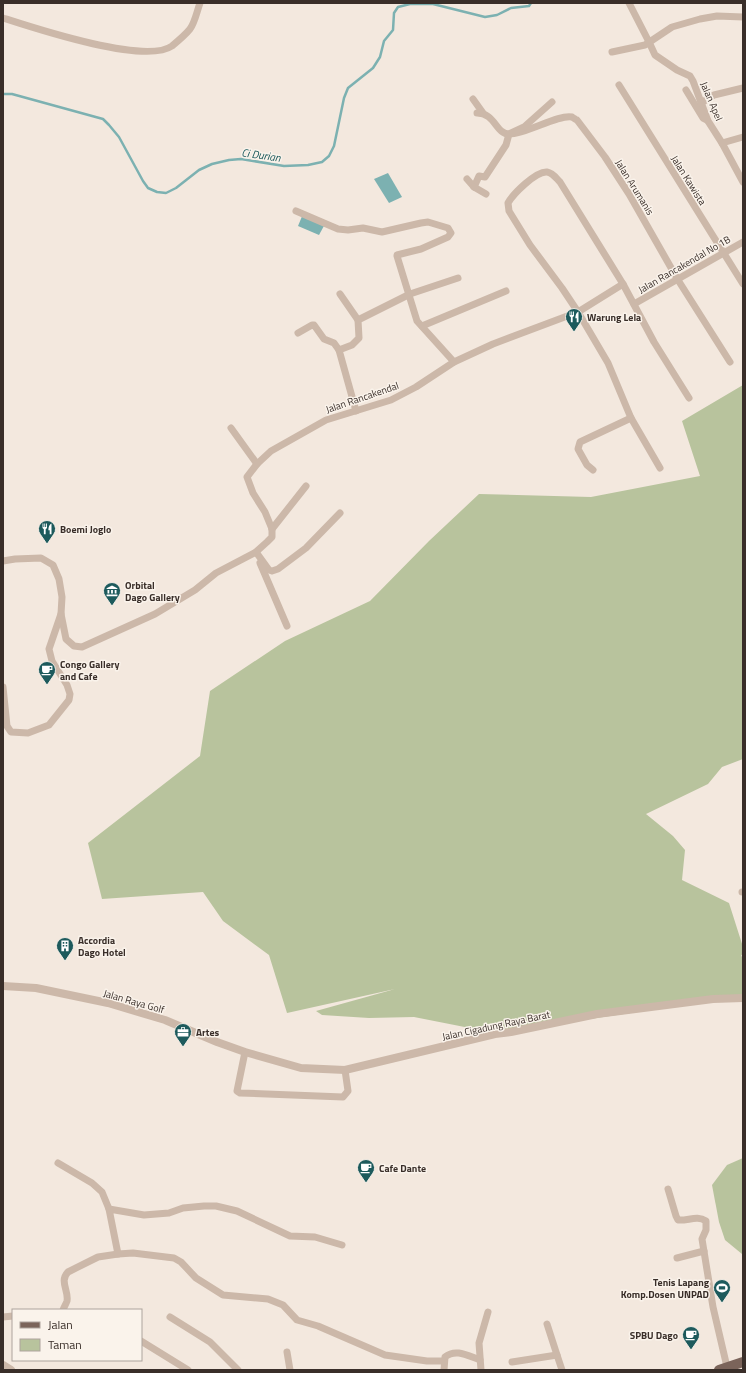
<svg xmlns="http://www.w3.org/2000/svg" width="746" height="1373" viewBox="0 0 746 1373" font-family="'Titillium Web',sans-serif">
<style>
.green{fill:#b8c39d}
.water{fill:#7cb1b1}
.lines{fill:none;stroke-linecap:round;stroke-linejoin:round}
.stream{stroke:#7cb1b1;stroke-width:2.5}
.minor{stroke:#ccb8a9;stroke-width:7}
.tertiary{stroke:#ccb8a9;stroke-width:8}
.primary{stroke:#7b645a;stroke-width:10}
.labels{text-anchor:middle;stroke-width:3;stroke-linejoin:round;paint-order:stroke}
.street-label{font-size:10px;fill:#392e29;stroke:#faf3eb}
.poi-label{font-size:10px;font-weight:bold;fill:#392e29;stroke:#faf3eb;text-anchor:start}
.water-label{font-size:11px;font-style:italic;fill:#1d5a5c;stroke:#faf3eb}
</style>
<rect width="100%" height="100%" fill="#f3e8de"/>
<g class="green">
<polygon points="743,385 743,759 722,767 708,784 646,814 673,836 685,850 682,880 729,903 743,947 743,953 741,956 743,957 743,999 712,1001 495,1033 414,1017 369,1018 322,1015 316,1011 395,989 287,1013 269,955 223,921 203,892 102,899 88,843 200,756 210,691 285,641 370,601 429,541 479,494 591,497 700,476 682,421"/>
<polygon points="743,1158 743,1254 742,1254 725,1240 719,1222 712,1185 727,1165"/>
</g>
<g class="water">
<polygon points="388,173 402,197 389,203 374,179"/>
<polygon points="303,214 325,224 319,235 298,226"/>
</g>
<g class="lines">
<polyline class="stream" points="3,94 12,94 103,119 109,125 119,137 143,181 148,188 157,192 166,193 176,188 199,170 212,164 229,160 241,159 284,166 308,165 322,162 329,156 334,146 344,98 348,88 373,68 380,57 384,41 393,30 394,13 398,7 410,4 433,4 485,17 497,15 511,8 529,6 531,3"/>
<g class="minor">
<polyline points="629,3 649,42 655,55 677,70 690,76 693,81 708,121 722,143 743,182"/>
<path d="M3 18C34 28 145 65 172 46 178 41 186 34 190 29 195 22 197 11 200 3"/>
<polyline points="612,52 645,45 672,27 700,19 717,16 743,17"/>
<polyline points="619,85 743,284"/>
<polyline points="686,90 703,118 707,120"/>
<polyline points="473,99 483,113"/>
<polyline points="701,103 714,95 743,88"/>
<path d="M477 113C495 113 496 134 509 134 527 134 558 114 572 117 572 117 576 120 577 120L605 157 629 194 678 280 730 362"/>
<polyline points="722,143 743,137"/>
<polyline points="467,179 474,187 479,176 485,177 506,145 509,134 524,127 552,102"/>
<polyline points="474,187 486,194"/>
<polyline points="296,211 338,229 348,230 363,228 382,232 421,223 428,222 448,228 451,233 448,237 421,249 397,255 397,256 417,321 454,362"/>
<polyline points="340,294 358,320"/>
<polyline points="634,304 743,242"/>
<polyline points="422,326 506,291"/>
<polyline points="298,333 312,325 314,325 324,339 334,343 339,350"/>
<polyline points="356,411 339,350 352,345 359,338 358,320 410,294 458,278"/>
<polyline points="231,428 257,464"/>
<path d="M660 468 631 418 608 363 578 312 562 288 530 245 509 211 508 203C513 194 536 171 547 172 553 173 556 178 560 182L623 284 654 342 689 398"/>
<polyline points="593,470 587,465 578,449 580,442 631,418"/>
<polyline points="272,529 306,486"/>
<polyline points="256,552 269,570 272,571 278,569 306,548 340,513"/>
<polyline points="3,561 15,559 41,558 53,565 59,579 62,597 61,614 66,639 74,646 82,647 155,614 195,590 216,573 256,552 267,542 272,537 272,529 265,512 253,493 247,477 257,464 271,451 326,420 391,400 416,387 454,362 493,344 578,312 623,284"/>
<polyline points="260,563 287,626"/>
<polyline points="3,687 7,726 11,732 28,733 49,725 69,700 70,694 67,685 52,661 49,649 61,614"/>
<polyline points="742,892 743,892"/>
<polyline points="245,1052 237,1091 240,1093 343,1097 348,1091 345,1070"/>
<polyline points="58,1163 92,1183 102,1192 109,1209"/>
<path d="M668 1189 676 1216 678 1220C688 1221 697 1215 706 1221V1230L702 1239 713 1307 727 1367"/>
<polyline points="118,1254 109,1209 144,1215 169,1213 183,1208 204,1206 216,1206 237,1211 290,1236 315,1237 342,1245"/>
<polyline points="677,1258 704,1251"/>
<path d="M63 1310C64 1307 66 1304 67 1301 69 1291 59 1281 68 1272L98 1257 118 1254 133 1253 174 1258 181 1262 196 1278 223 1295 268 1299 283 1305 297 1320 318 1326 385 1355 427 1361H444"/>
<polyline points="3,1317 13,1316"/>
<polyline points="170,1317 210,1342 238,1370"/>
<polyline points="547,1324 557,1355"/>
<polyline points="141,1341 188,1370"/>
<polyline points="287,1352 290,1370"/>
<polyline points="512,1362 557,1355 562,1370"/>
<path d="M444 1370 445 1357C456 1348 468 1356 480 1360"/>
<polyline points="481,1370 479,1343 488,1312"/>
</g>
<g class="tertiary">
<polyline points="3,986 36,988 108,1003 165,1020 217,1042 245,1052 301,1068 345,1070 495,1034 511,1032 597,1014 713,999 743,998"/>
<polyline points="3,1365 11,1370"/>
</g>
<polyline class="primary" points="719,1370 743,1362"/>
</g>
<defs>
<symbol id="restaurant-pin" viewBox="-11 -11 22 30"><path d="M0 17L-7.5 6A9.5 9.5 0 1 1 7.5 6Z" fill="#1d5a5c" stroke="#faf3eb"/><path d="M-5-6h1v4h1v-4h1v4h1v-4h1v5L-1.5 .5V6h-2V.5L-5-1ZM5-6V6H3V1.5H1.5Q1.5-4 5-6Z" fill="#fff"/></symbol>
<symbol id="museum-pin" viewBox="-11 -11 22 30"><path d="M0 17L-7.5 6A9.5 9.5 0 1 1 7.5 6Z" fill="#1d5a5c" stroke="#faf3eb"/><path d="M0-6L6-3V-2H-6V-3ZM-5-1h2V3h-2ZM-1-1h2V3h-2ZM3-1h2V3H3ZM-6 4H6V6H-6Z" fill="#fff"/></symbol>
<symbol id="cafe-pin" viewBox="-11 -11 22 30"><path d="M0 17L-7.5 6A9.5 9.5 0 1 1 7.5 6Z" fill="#1d5a5c" stroke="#faf3eb"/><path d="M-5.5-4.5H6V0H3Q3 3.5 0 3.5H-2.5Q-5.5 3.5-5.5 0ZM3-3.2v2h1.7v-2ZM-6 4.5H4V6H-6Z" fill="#fff"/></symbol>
<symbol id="building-pin" viewBox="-11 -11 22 30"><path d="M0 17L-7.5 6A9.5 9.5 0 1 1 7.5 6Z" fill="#1d5a5c" stroke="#faf3eb"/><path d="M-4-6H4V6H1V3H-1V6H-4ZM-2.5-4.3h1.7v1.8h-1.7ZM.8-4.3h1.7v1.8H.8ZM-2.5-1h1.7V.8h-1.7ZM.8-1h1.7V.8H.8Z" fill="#fff"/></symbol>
<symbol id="office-pin" viewBox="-11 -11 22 30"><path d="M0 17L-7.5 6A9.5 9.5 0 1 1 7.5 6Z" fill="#1d5a5c" stroke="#faf3eb"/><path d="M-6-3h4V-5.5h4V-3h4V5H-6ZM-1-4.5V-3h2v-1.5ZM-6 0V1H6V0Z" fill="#fff"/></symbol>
<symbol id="stadium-pin" viewBox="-11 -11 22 30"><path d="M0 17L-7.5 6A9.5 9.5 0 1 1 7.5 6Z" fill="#1d5a5c" stroke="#faf3eb"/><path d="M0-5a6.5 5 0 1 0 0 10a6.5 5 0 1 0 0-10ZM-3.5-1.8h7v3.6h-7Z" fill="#fff"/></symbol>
</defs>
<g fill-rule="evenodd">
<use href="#restaurant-pin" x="564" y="307" width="20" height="27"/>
<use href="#restaurant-pin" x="37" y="519" width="20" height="27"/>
<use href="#museum-pin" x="102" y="581" width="20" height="27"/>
<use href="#cafe-pin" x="37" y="660" width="20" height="27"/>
<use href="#building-pin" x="55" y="936" width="20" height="27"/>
<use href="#office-pin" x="173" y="1022" width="20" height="27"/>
<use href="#cafe-pin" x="356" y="1158" width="20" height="27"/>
<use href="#stadium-pin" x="712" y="1278" width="20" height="27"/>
<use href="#cafe-pin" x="681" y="1325" width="20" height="27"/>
</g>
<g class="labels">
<g class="street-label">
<text transform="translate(712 101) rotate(67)" y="4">Jalan Apel</text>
<text transform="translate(689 180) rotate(58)" y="4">Jalan Kawista</text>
<text transform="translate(635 187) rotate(58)" y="4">Jalan Arumanis</text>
<text transform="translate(684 264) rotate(-30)" y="4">Jalan Rancakendal No 1B</text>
<text transform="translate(362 397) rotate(-19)" y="4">Jalan Rancakendal</text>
<text transform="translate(134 1001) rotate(16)" y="4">Jalan Raya Golf</text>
<text transform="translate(496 1025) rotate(-12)" y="4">Jalan Cigadung Raya Barat</text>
</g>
<g class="poi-label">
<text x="587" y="321">Warung Lela</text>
<text x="60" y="533">Boemi Joglo</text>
<text x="125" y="589">Orbital<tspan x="125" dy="12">Dago Gallery</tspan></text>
<text x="60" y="668">Congo Gallery<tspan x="60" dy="12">and Cafe</tspan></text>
<text x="78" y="944">Accordia<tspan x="78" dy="12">Dago Hotel</tspan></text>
<text x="196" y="1036">Artes</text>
<text x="379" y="1172">Cafe Dante</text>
<text x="709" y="1286" text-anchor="end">Tenis Lapang<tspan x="709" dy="12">Komp.Dosen UNPAD</tspan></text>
<text x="678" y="1339" text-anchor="end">SPBU Dago</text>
</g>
<g class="water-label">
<text transform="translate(261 155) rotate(8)" y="4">Ci Durian</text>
</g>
</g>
<rect width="746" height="1373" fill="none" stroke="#392e29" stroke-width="8"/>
<rect x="12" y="1309" width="130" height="52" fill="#faf3eb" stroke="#ada49d"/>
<rect x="20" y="1322" width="20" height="6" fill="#7b645a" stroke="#ada49d"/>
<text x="48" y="1329" font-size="12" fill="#392e29">Jalan</text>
<rect x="20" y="1339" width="20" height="12" fill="#b8c39d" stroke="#ada49d"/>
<text x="48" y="1349" font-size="12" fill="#392e29">Taman</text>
</svg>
